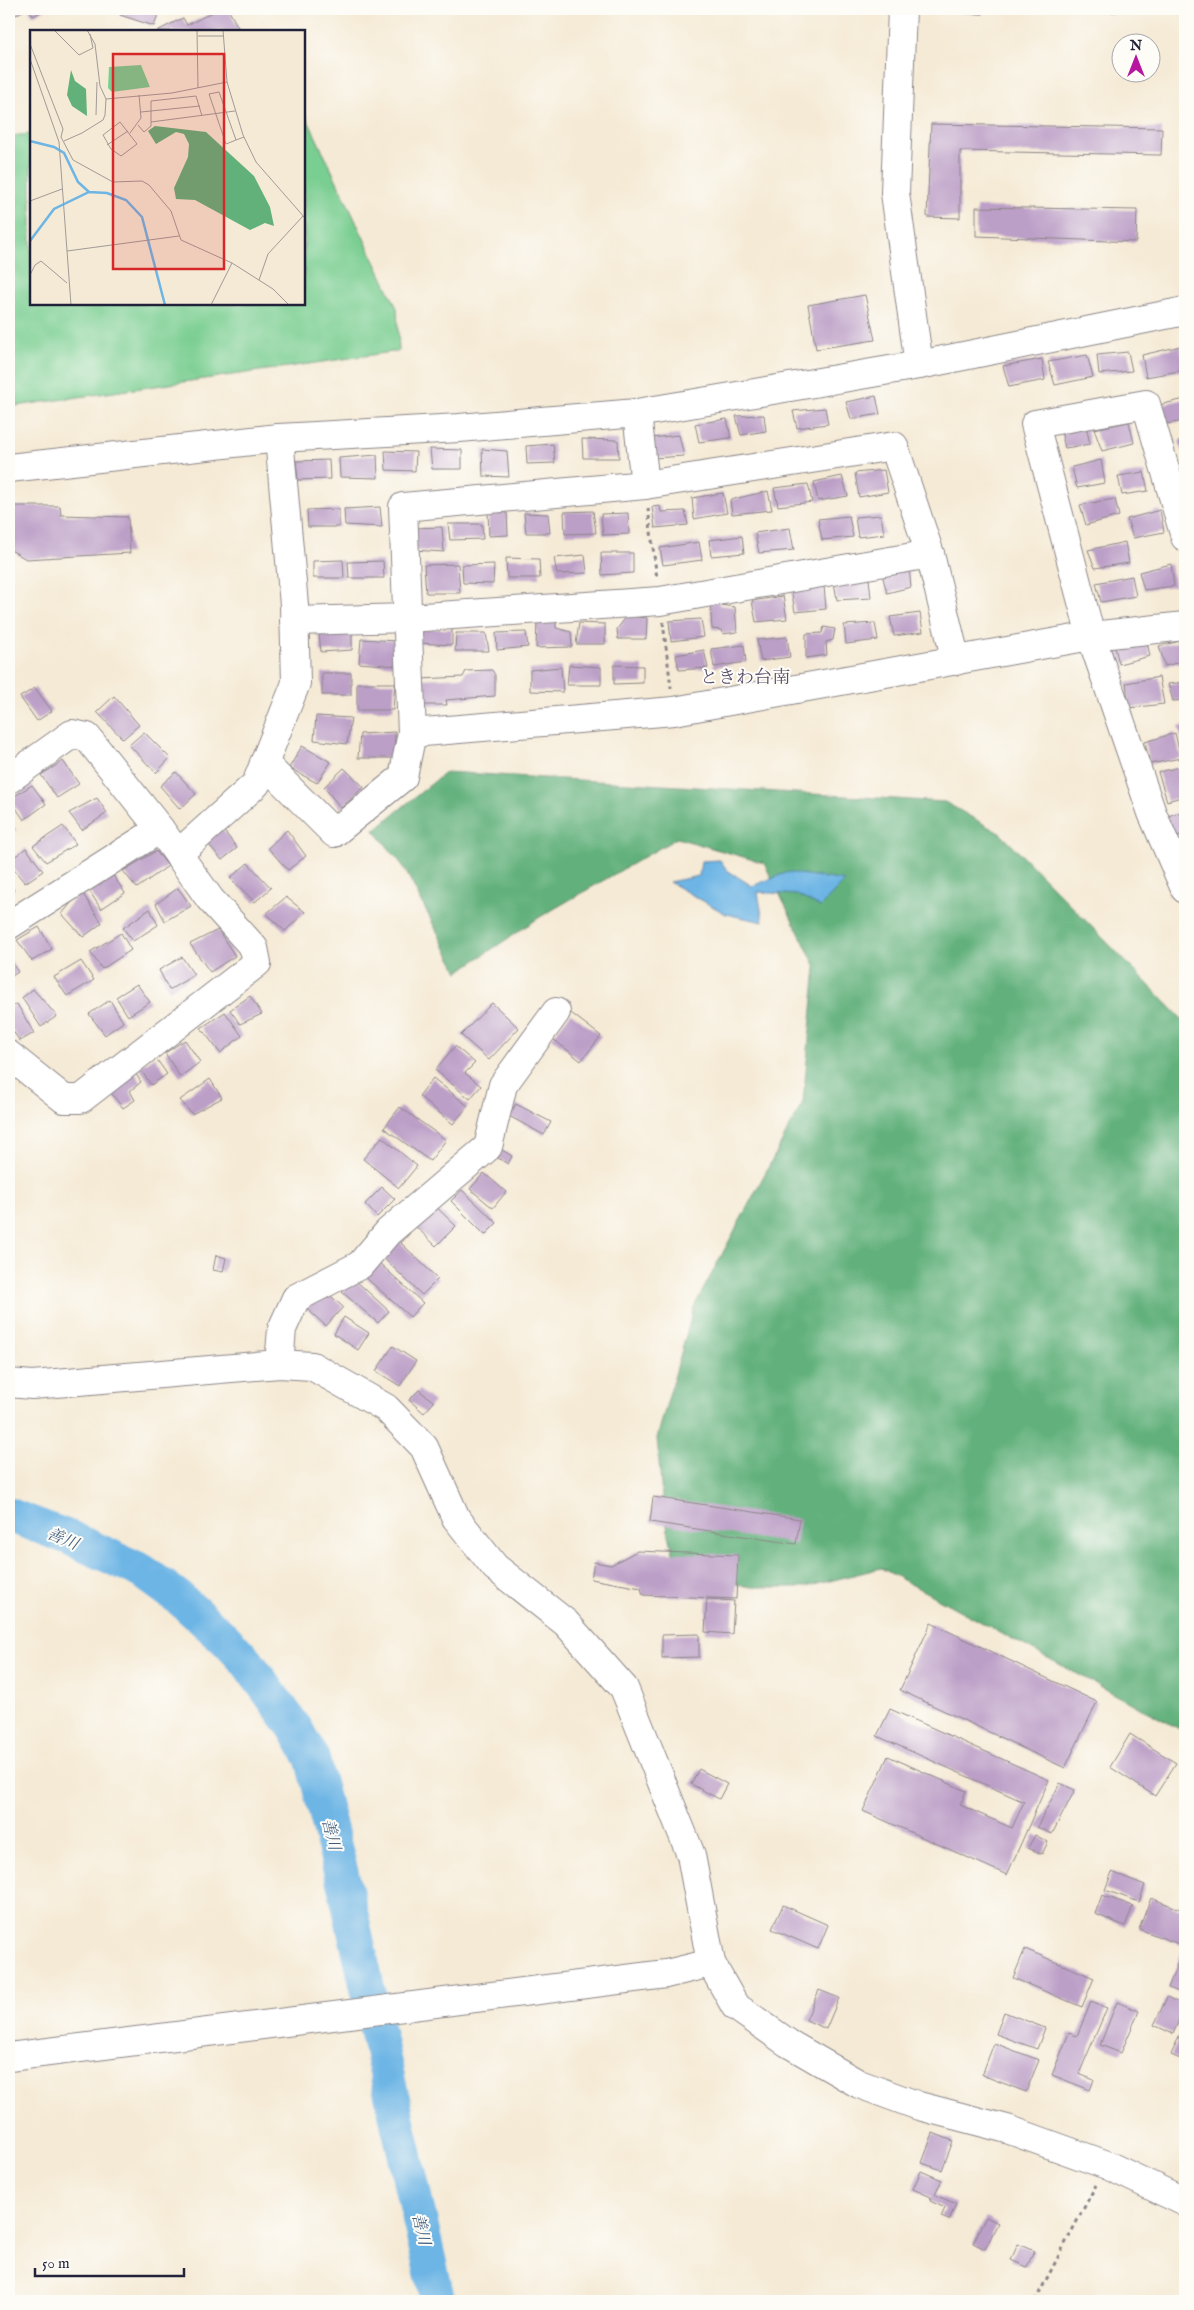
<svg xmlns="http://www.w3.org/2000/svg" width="1194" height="2310" viewBox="0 0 1194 2310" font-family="'IM FELL English','Noto Serif JP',serif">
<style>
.green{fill:#79ce91;stroke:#4e7866}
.forest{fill:#62b17b;stroke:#426a5b}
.water{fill:#6db5e5;stroke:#486c90}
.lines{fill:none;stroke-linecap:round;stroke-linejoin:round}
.river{stroke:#6db5e5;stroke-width:35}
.building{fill:#bc9fc7}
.minor-casing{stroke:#8c8688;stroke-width:30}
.path{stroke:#8c8688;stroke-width:3;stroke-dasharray:4 4;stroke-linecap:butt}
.minor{stroke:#fff;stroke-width:28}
.labels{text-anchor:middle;stroke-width:4;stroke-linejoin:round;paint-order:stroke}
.water-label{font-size:16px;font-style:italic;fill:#405d7f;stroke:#fdfcf7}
.quarter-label{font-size:18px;fill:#584e6c;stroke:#fdfcf7}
.inset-river{fill:none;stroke:#6db5e5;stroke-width:2.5}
.inset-road{fill:none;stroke:#a19a97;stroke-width:1}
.view{fill:#d62828;fill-opacity:0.15;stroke:#d62828;stroke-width:2.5}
.inset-edge{fill:none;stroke:#22223b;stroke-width:2.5}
</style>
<rect width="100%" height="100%" fill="#fdfcf7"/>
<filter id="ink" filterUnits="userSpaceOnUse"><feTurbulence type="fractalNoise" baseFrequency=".02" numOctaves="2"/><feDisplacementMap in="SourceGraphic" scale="10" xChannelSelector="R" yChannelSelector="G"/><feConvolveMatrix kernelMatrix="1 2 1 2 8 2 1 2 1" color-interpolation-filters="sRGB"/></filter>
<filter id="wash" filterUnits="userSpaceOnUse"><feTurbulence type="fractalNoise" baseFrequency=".0096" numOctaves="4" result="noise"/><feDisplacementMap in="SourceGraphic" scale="20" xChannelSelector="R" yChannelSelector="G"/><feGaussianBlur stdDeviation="1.12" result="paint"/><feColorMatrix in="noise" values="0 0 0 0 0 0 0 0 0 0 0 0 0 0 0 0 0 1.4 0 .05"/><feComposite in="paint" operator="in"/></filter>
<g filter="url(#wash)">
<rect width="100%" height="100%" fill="#f5ead5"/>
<polygon class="green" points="304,112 397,308 399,351 9,407 9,136 31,134 31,304 304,304"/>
<polygon class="forest" points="446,772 945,802 1001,834 1185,1022 1185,1732 881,1568 806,1587 751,1587 704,1578 676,1565 663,1509 657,1438 694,1307 803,1102 816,967 764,863 677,838 540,917 458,972 403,866 374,830"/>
<polygon class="water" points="720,860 727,870 752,886 788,872 845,881 820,907 797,895 758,892 763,922 726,914 669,882 699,876 701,861"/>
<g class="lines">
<polyline class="river" points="9,1515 70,1538 142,1571 179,1598 226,1640 247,1662 295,1728 312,1758 345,1888 438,2301"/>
</g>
<g id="blocks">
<g class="building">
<polygon points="9,9 26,9 9,19"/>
<polygon points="29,9 46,9 33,16"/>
<polygon points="122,9 160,9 154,26 120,15"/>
<polygon points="219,9 228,9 240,31 157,31 183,18 187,25"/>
<polygon points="939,9 983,9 983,14 939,12"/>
<polygon points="1103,9 1136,9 1136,10 1103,13"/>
<polygon points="931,124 1162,128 1161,155 960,151 960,218 927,217"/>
<polygon points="976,207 1137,210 1136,242 976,236"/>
<polygon points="865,295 875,340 816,349 808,305"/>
<polygon points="1181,346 1185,370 1146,377 1142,355"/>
<polygon points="1128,352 1132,371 1099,374 1097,355"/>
<polygon points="1087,355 1093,377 1055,385 1048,362"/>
<polygon points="1042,359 1045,380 1009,387 1003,366"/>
<polygon points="876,396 880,414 851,419 846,402"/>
<polygon points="1185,399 1185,421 1165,424 1159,405"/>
<polygon points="825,408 828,424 797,428 793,411"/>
<polygon points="764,415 766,431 741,435 736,416"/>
<polygon points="727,419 731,438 699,442 695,424"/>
<polygon points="1129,422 1134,443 1102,451 1094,429"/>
<polygon points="1086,426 1090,444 1065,448 1061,431"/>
<polygon points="679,435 684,456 654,458 651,438"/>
<polygon points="582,439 618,440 619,458 583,458"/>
<polygon points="1185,439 1185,457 1179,441"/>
<polygon points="553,444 555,463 527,464 526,446"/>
<polygon points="430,449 462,450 462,469 432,469"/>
<polygon points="482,449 507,451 509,477 483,476"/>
<polygon points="385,451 416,452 415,471 386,470"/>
<polygon points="377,455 378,478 340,477 339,458"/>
<polygon points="329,460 330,479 298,480 296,461"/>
<polygon points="1101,460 1105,483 1077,488 1072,467"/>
<polygon points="884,470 888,492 859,497 855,473"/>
<polygon points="1144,472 1148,491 1122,495 1118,476"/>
<polygon points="842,476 848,496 818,501 814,482"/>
<polygon points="808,484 812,502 778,506 774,488"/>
<polygon points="768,491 772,510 732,514 730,500"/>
<polygon points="723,493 727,513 694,519 692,498"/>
<polygon points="1115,499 1119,516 1086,525 1080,505"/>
<polygon points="9,506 60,506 61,515 128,517 130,553 26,559 9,549"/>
<polygon points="660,506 661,512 685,511 688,525 655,528 652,507"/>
<polygon points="380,507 382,527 345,525 344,509"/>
<polygon points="339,509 339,527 308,527 307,510"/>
<polygon points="1160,510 1164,532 1133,538 1127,519"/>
<polygon points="593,511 596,533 565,534 564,512"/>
<polygon points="488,512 507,513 508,535 489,536"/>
<polygon points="524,513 548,514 550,533 526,533"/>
<polygon points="628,513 629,534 603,535 601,514"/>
<polygon points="881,515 884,534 858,537 855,517"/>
<polygon points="849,516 853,537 822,540 818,519"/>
<polygon points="448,524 482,524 483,539 450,540"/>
<polygon points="442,527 444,552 413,550 412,528"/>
<polygon points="790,528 794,550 759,553 755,533"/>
<polygon points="742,536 744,553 711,556 709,540"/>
<polygon points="699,542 702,560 663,565 660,548"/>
<polygon points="1125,542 1129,563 1095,568 1088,550"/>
<polygon points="601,553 633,553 633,573 602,575"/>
<polygon points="585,555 587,573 557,574 554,558"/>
<polygon points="506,558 539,559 540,578 507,578"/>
<polygon points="343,560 344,578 313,578 313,561"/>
<polygon points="383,561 384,578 349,578 348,562"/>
<polygon points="458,564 460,593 426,593 424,565"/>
<polygon points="494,564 493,584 463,583 462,565"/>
<polygon points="1171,564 1174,586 1144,590 1139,572"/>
<polygon points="909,568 911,587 887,593 882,574"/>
<polygon points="1132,576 1136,596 1101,602 1096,583"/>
<polygon points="869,579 871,598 837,600 834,582"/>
<polygon points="824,586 826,609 795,612 791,589"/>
<polygon points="783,596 787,619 756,622 752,601"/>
<polygon points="719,599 719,605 735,607 737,632 723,634 721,630 712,629 710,601"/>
<polygon points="920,613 923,632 894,636 890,617"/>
<polygon points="627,616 647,618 646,639 618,639 617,629"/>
<polygon points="701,619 704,637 671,641 669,621"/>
<polygon points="537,622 556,622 556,628 571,632 572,647 536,648"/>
<polygon points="579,623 605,624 605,644 576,644"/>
<polygon points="875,623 878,640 846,644 844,625"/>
<polygon points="824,627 835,629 833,640 826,642 827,655 806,658 806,634 822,633"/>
<polygon points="419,629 452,629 452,645 419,643"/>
<polygon points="352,632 352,650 321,652 319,634"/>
<polygon points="526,632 528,647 497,650 496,633"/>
<polygon points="456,633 486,633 489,651 455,651"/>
<polygon points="787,637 790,657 761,661 757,640"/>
<polygon points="1146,637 1150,656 1119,664 1114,643"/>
<polygon points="361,639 397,641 398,666 359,663"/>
<polygon points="1185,640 1185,661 1165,666 1159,646"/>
<polygon points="744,645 746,662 714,667 711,649"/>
<polygon points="704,650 708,668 679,670 676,655"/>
<polygon points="569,665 601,667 601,685 567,685"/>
<polygon points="614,665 643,666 643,683 614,684"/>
<polygon points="561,667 563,692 530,691 530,670"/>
<polygon points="492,670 495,675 495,696 446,700 447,705 424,705 420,679 463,677 466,671"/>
<rect x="322" y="673" width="29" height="22"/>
<polygon points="1159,677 1164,704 1129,708 1126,683"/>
<polygon points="1185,682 1185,700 1173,701 1168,684"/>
<polygon points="357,683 395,683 393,710 357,710"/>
<polygon points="35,688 52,711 37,721 20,697"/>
<polygon points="114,696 139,725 123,739 97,712"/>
<polygon points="316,716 351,718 347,744 314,740"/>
<polygon points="1185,725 1185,748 1178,727"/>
<polygon points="144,732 170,758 156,773 129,745"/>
<polygon points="395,732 394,758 358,758 360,734"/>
<polygon points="1175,733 1181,758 1150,764 1145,742"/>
<polygon points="302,746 331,762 317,783 289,768"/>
<polygon points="63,761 79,784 57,798 41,775"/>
<polygon points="1185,766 1185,796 1167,801 1158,772"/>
<polygon points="344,768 364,787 341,808 324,787"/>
<polygon points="176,772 196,794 180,809 160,786"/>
<polygon points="32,785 46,804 24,820 10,799"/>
<polygon points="97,798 107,813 82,830 69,813"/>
<polygon points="1185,811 1185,834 1173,837 1164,817"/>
<polygon points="9,820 16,830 9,835"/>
<polygon points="63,826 76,844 46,862 33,846"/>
<polygon points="220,826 237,848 222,860 204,839"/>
<polygon points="287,830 306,856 288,870 268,848"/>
<polygon points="26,848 43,871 25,883 9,864 9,861"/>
<polygon points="156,851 168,866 137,888 123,871"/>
<polygon points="248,863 271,888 255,902 230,878"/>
<polygon points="113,875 125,893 101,909 88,889"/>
<polygon points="9,882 14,890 9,894"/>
<polygon points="178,888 191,906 165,921 156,904"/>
<polygon points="81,891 102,923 83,937 62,914"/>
<polygon points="286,897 305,912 285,931 266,914"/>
<polygon points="150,909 158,925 133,941 123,928"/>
<polygon points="39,927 52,949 32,961 17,940"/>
<polygon points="218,930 235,956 210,972 190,944"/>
<polygon points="121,933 131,950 102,969 90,952"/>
<polygon points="182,957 194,975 169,990 159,970"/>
<polygon points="9,958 18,972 9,978"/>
<polygon points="81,961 94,980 67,996 54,977"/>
<polygon points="137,984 150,1002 128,1016 116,997"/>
<polygon points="33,989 57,1016 41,1027 22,998"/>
<polygon points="250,996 262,1014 240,1024 230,1010"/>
<polygon points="110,1000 123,1022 105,1035 89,1014"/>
<polygon points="492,1003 519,1028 489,1060 461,1035"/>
<polygon points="17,1004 34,1033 20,1041 9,1026 9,1008"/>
<polygon points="225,1012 242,1036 220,1053 201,1028"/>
<polygon points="571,1013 601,1036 581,1061 552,1038"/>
<polygon points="185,1040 200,1062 180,1077 165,1053"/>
<polygon points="455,1046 475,1063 465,1073 481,1086 470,1099 435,1070"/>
<polygon points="155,1057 167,1074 151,1085 139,1067"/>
<polygon points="132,1068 141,1082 130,1091 135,1100 123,1108 107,1088"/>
<polygon points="433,1078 468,1106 453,1124 419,1096"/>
<polygon points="210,1079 222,1098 192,1114 180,1100"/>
<polygon points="516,1104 551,1122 544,1135 509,1116"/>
<polygon points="400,1107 446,1140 430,1161 384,1128"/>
<polygon points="382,1137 417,1166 399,1188 363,1159"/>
<polygon points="502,1150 512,1156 508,1164 498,1158"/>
<polygon points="484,1173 506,1192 493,1208 470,1189"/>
<polygon points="382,1187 395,1199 377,1217 365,1204"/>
<polygon points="462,1190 497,1223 485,1235 451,1201"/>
<polygon points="430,1201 456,1226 436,1246 410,1221"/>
<polygon points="400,1224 410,1233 401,1243 438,1279 422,1295 375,1250"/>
<polygon points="216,1255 226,1258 223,1272 213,1270"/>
<polygon points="377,1261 423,1303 410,1317 364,1276"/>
<polygon points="354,1279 389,1311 378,1323 342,1292"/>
<polygon points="323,1289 343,1307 326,1326 306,1308"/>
<polygon points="344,1317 369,1333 358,1350 334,1334"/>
<polygon points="393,1346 416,1361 400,1386 376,1371"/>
<polygon points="419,1390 434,1402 424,1413 409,1400"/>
<polygon points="653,1497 800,1519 796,1544 650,1522"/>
<polygon points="637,1551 738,1555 736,1599 643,1595 641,1588 591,1579 594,1562 611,1565"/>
<polygon points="707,1599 734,1601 732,1634 705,1632"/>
<polygon points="931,1623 1097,1702 1065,1768 900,1690"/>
<polygon points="699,1634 699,1657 662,1658 662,1635"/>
<polygon points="890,1709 1049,1780 1007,1875 863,1811 888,1756 966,1791 960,1805 1012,1828 1024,1802 877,1736"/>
<polygon points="1130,1734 1176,1763 1155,1796 1110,1767"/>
<polygon points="699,1769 727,1784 719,1799 691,1784"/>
<polygon points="1060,1783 1075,1790 1052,1834 1037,1827"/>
<polygon points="1035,1835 1048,1842 1042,1854 1028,1848"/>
<polygon points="1112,1872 1145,1885 1139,1902 1105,1890"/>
<polygon points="1102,1895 1133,1906 1125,1926 1095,1914"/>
<polygon points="1151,1898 1185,1911 1185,1994 1168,1988 1184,1946 1139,1929"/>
<polygon points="783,1905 828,1925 818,1949 772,1929"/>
<polygon points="1025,1949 1094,1978 1082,2007 1013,1978"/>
<polygon points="819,1990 839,1998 826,2029 806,2020"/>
<polygon points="1167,1997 1185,2006 1173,2034 1154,2025"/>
<polygon points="1091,2002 1107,2008 1079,2074 1094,2080 1090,2090 1052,2075 1069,2033 1077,2036"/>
<polygon points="1117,2002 1139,2011 1121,2053 1100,2045"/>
<polygon points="1004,2012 1045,2028 1037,2049 996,2034"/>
<polygon points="1185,2022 1185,2061 1171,2055"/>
<polygon points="994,2043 1039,2060 1026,2092 982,2075"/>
<polygon points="933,2133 953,2141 942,2170 922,2163"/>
<polygon points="921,2171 942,2180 935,2195 956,2204 949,2220 941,2217 945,2208 930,2201 931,2197 913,2189"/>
<polygon points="986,2217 998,2223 985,2249 973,2243"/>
<polygon points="1018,2244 1034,2251 1027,2267 1011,2260"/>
</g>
</g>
</g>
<g filter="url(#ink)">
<use href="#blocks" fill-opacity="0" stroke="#8c8688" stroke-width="1"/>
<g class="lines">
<defs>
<g id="minor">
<polyline points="902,9 895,193 919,365"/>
<polyline points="637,413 645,485"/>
<polyline points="9,468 279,438 459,428 637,413 919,365 1185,311"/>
<polyline points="1185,537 1146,404 1035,424 1091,636 1152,813 1185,889"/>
<polyline points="294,621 409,618 660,601 930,554"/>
<polyline points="412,733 674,711 1091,636 1185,626"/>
<polyline points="264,763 334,833 403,777 412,733 403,507 645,485 894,446 930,554 956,661"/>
<polyline points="9,779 72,734 87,737 160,829 210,899 254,948 257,963 81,1099 64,1099 9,1055"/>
<polyline points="178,854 256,784 296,683 294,605 279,438"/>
<polyline points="9,925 160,829"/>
<polyline points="279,1364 282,1329 296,1298 360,1265 388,1232 488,1147 503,1085 556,1012"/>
<polyline points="9,1383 32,1385 279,1364 312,1366 386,1408 424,1447 456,1518 495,1567 566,1623 624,1688 691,1855 711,1963 735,2006 788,2043 859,2084 919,2106 1007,2129 1107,2165 1185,2202"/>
<polyline points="9,2057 666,1974 711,1963"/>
</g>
</defs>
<use href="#minor" class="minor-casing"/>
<g class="path">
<polyline points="648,508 657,579"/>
<polyline points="663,622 671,688"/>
<polyline points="1035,2301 1096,2185"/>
</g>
<use href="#minor" class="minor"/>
</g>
</g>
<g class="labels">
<g class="water-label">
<text transform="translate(63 1538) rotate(23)" y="6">善川</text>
<text transform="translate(332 1834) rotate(76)" y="6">善川</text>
<text transform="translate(422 2229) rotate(77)" y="6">善川</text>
</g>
<g class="quarter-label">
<text x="745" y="683">ときわ台南</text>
</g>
</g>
<g transform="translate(30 30)">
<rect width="275" height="275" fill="#f5ead5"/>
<path d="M111 35 120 57 82 62 78 58 79 37Z" fill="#79ce91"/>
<path d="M41 40 45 51 56 59 57 86 42 76 37 65ZM125 96 176 102 224 146 240 177 244 196 235 193 220 200 165 170 146 169 144 158 158 127 159 114 154 104 146 102 126 114 118 101Z" fill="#62b17b"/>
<path class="inset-river" d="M0 111 24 117 34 123 48 152 59 162M0 211 24 179 59 162 77 163 96 170 112 187 135 275"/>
<path class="inset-road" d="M24 0 49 25 63 18 60 4M167 0 168 58M193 0 197 52 213 105 226 132 275 188M168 6H193M0 14 33 99 31 107 43 130 83 152 112 151 119 155 141 181 151 210 202 233 243 259 259 275M0 29 29 112 41 275M76 69 142 63 197 52M111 82 170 76M66 85 67 52M90 92 107 114 91 126 81 119 73 105ZM121 92 205 81M108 95 114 102 121 96V71L166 66 172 86M100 103 111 88 109 65M206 110 189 62 179 64 196 114 206 110 214 107M34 111 52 103 73 90 75 85 76 69 70 56 65 14 57 0M77 115 98 101M0 171 32 159M37 221 149 206M0 245 5 235 11 231 37 253M229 250 238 224 273 186M181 275 202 233"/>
<path class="view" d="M83 24H194V239H83Z"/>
<rect width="275" height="275" class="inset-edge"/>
</g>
<rect width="1194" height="2310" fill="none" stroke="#fdfcf7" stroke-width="30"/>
<g transform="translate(1136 58)"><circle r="24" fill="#fdfcf7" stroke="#a5a5ac"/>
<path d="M0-4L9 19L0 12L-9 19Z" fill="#b5179e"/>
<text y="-8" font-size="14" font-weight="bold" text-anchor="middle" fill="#22223b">N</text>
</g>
<path d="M35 2268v8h149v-8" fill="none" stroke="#22223b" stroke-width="2.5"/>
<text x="42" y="2268" font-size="15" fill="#22223b" stroke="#fdfcf7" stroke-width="4" paint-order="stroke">50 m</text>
</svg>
